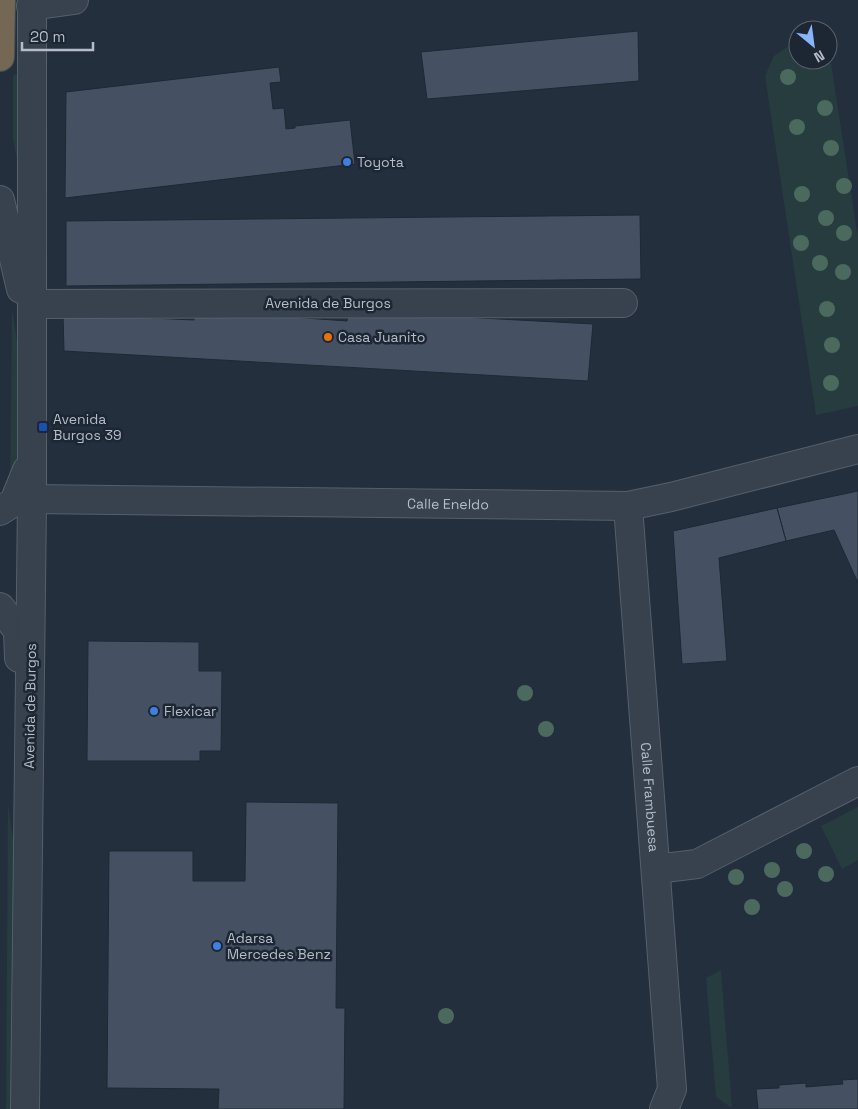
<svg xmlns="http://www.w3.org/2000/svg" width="858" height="1109" viewBox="0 0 858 1109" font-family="'Space Grotesk',sans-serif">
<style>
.green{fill:#263c3f}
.building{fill:#455162;stroke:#1f2835}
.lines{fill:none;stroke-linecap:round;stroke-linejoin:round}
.minor-casing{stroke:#565f6c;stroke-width:30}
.highway-casing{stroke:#434c59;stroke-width:30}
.minor{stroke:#38414e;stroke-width:28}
.highway{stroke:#746855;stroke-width:28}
.tree{fill:#4b6a5d}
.shop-dot{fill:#3f7fe0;stroke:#1d2633;stroke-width:2}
.food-dot{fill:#e8710a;stroke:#1d2633;stroke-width:2}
.transit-dot{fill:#1a4fb4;stroke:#1d2633;stroke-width:2}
.labels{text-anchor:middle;stroke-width:5;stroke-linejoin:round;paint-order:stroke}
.poi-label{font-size:14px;fill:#b4bcc9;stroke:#1d2633;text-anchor:start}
.street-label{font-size:14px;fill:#b4bcc9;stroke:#1d2633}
</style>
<rect width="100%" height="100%" fill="#242f3e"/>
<g class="green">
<polygon points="798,40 798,60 828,60 828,44 858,238 858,406 816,415 765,76 774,56"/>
<polygon points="24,69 23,188 13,140 13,76"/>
<polygon points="12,309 24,385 23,452 10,492"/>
<polygon points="8,804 19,882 17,1109 6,1109"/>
<polygon points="858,807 858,860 842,869 821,826"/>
<polygon points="721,970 732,1108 716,1097 706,978"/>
</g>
<g class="building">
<polygon points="638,31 639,81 427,99 421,52"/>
<polygon points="279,67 281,82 270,83 273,109 284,108 286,129 295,128 295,126 350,120 355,164 65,198 66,92"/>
<polygon points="640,215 641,279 66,286 66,221"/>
<polygon points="193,310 347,321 349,311 593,324 588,381 64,351 63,314 194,320"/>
<polygon points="858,491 858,583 834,530 786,541 777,508"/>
<polygon points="777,508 786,541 719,558 727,661 682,664 673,531"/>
<polygon points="88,641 199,642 199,671 222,671 221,751 200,751 200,761 87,761"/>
<polygon points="246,802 338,803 336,1008 345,1008 344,1109 218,1109 219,1089 107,1088 109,851 193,851 193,881 245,881"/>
<polygon points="858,1079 858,1109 758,1109 756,1089 779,1088 779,1085 806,1083 806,1087 843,1084 842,1080"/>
</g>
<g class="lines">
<defs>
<g id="minor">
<polyline points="31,6 74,0"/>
<polyline points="0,200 21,289"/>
<polyline points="32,304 623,303"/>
<path id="s1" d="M32 499 628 506 671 497 858 449"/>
<path id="s2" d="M628 506 672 1089 664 1109"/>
<polyline points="0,511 14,502 27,470"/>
<polyline points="0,607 18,631 19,658"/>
<polyline points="656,869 697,864 858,781"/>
<polyline points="25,1109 32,499 32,0"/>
</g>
<polyline id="highway" points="0,57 1,0"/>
</defs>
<use href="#minor" class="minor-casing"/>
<use href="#highway" class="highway-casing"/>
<use href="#minor" class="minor"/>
<use href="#highway" class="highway"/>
</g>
<g class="tree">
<circle cx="788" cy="77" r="8"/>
<circle cx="825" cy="108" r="8"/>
<circle cx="797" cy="127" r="8"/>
<circle cx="831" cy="148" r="8"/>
<circle cx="844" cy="186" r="8"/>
<circle cx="802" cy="194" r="8"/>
<circle cx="826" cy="218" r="8"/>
<circle cx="844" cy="233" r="8"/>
<circle cx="801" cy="243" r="8"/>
<circle cx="820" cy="263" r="8"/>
<circle cx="843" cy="272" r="8"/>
<circle cx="827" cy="309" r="8"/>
<circle cx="832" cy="345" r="8"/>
<circle cx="831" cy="383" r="8"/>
<circle cx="525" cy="693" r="8"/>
<circle cx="546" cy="729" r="8"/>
<circle cx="804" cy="851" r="8"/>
<circle cx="772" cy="870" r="8"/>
<circle cx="826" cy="874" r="8"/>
<circle cx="736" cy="877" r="8"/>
<circle cx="785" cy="889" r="8"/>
<circle cx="752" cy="907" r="8"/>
<circle cx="446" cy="1016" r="8"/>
</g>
<g class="shop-dot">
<circle cx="347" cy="162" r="5"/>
<circle cx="154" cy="711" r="5"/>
<circle cx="217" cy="946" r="5"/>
</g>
<circle class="food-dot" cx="328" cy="337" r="5"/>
<rect class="transit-dot" x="38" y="422" width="10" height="10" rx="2.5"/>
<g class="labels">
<g class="poi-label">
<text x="357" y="167">Toyota</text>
<text x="338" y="342">Casa Juanito</text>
<text x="53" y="424">Avenida<tspan x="53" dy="16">Burgos 39</tspan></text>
<text x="164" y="716">Flexicar</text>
<text x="227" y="943">Adarsa<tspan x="227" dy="16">Mercedes Benz</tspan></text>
</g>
<g class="street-label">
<text x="328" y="308">Avenida de Burgos</text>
<text dy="5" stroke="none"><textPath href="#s1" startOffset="416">Calle Eneldo</textPath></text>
<text transform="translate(30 706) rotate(-89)" y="5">Avenida de Burgos</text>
<text dy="5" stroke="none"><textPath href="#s2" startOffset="292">Calle Frambuesa</textPath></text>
</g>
</g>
<g transform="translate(813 45) rotate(151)"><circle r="24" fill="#1d2633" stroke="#59626f"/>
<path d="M0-4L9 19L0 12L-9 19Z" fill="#8ab4f8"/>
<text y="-8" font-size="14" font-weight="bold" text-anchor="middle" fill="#b4bcc9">N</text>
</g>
<path d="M22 42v8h71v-8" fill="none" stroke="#b4bcc9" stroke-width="2.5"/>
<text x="30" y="42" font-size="15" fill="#b4bcc9" stroke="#1d2633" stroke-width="4" paint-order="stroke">20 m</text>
</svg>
